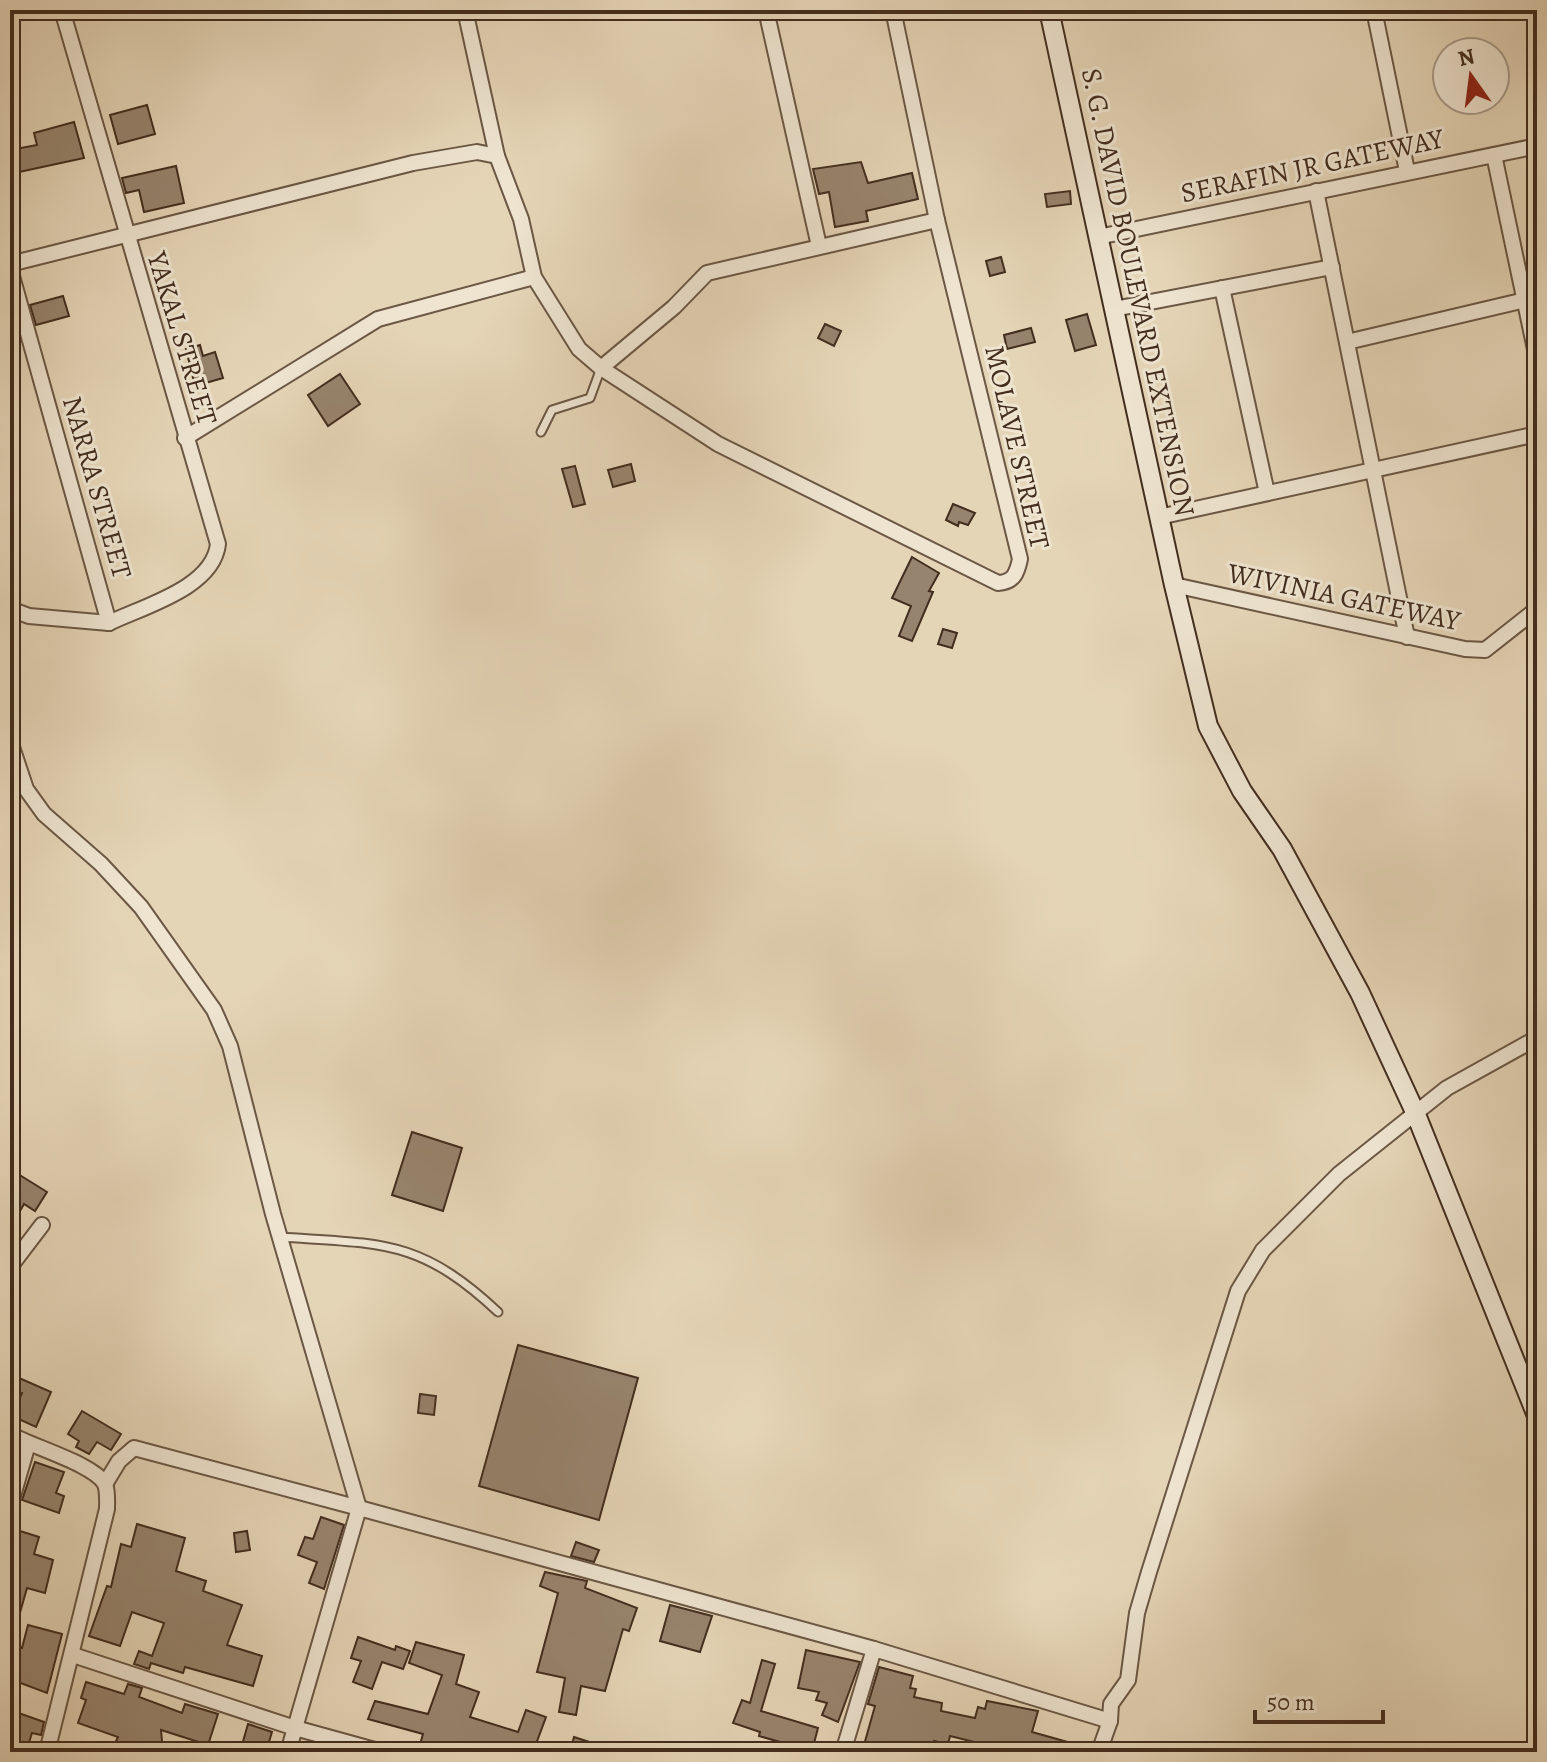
<svg xmlns="http://www.w3.org/2000/svg" width="1547" height="1762" viewBox="0 0 1547 1762" font-family="Alegreya,serif">
<style>
.building{fill:#97846e;stroke:#422d1e;stroke-width:2}
.lines{fill:none;stroke-linecap:round;stroke-linejoin:round}
.lane-casing{stroke:#6b5744;stroke-width:11}
.street-casing{stroke:#6b5744;stroke-width:18}
.secondary-casing{stroke:#422d1e;stroke-width:22}
.lane{stroke:#eee4d0;stroke-width:7}
.street{stroke:#eee4d0;stroke-width:14}
.secondary{stroke:#eee4d0;stroke-width:18}
.labels{text-anchor:middle;stroke-width:6;stroke-linejoin:round;paint-order:stroke}
.street-label{font-size:28px;fill:#422d1e;stroke:#eee4d0}
</style>
<rect width="100%" height="100%" fill="#e5d5b7"/>
<filter id="stains"><feTurbulence type="fractalNoise" baseFrequency=".0025" numOctaves="4"/><feColorMatrix values="0 0 0 0 .2 0 0 0 0 .09 0 0 0 0 .02 0 0 0 .5 -.17"/></filter>
<radialGradient id="worn" r=".72"><stop offset=".6" stop-color="#630" stop-opacity="0"/><stop offset="1" stop-color="#630" stop-opacity=".3"/></radialGradient>
<g class="building">
<polygon points="147,105 155,134 118,144 110,115"/>
<polygon points="74,122 84,158 10,174 10,150 37,145 34,133"/>
<polygon points="861,162 868,183 912,173 918,199 866,211 868,221 835,227 829,192 819,194 813,169"/>
<polygon points="176,166 184,203 144,212 139,190 126,193 122,178"/>
<polygon points="1070,191 1071,204 1047,207 1045,194"/>
<polygon points="1001,257 1005,272 990,276 986,261"/>
<polygon points="63,296 69,316 36,325 30,305"/>
<polygon points="1087,314 1096,345 1075,351 1066,320"/>
<polygon points="825,324 841,331 834,346 818,338"/>
<polygon points="1031,328 1035,342 1007,349 1004,335"/>
<polygon points="200,345 203,356 215,352 223,378 195,386 186,349"/>
<polygon points="340,374 360,404 328,426 308,395"/>
<polygon points="631,464 635,481 613,487 608,470"/>
<polygon points="575,466 585,504 573,507 562,469"/>
<polygon points="953,504 975,513 968,525 959,522 958,526 946,520"/>
<polygon points="912,557 939,573 929,591 933,592 912,641 899,636 911,606 892,598"/>
<polygon points="943,629 957,633 952,648 938,644"/>
<polygon points="412,1132 462,1148 443,1211 392,1195"/>
<polygon points="10,1169 47,1192 35,1211 24,1204 10,1229"/>
<polygon points="518,1345 638,1378 599,1520 479,1486"/>
<polygon points="10,1374 51,1392 36,1427 12,1416 22,1393 10,1389"/>
<polygon points="420,1394 436,1396 434,1415 418,1413"/>
<polygon points="82,1411 121,1434 111,1450 97,1442 89,1454 76,1447 79,1441 68,1434"/>
<polygon points="35,1462 64,1472 56,1493 64,1496 59,1513 22,1500"/>
<polygon points="321,1517 344,1525 324,1589 309,1583 317,1562 298,1555 305,1537 313,1539"/>
<polygon points="137,1524 185,1538 176,1571 206,1581 203,1591 242,1605 227,1645 262,1656 253,1686 185,1667 183,1673 151,1663 149,1669 134,1664 139,1651 152,1656 164,1623 132,1612 120,1646 89,1636 107,1586 111,1587 121,1544 131,1547"/>
<polygon points="20,1531 39,1537 34,1554 53,1560 45,1593 27,1588 14,1634 10,1634 10,1548 15,1549"/>
<polygon points="247,1531 250,1550 236,1552 234,1533"/>
<polygon points="576,1542 599,1550 594,1562 571,1556"/>
<polygon points="545,1572 587,1581 585,1588 637,1608 629,1631 623,1629 605,1691 581,1686 576,1715 559,1712 565,1678 537,1672 558,1593 540,1586"/>
<polygon points="670,1605 712,1616 700,1652 660,1641"/>
<polygon points="28,1625 62,1634 47,1693 10,1679 10,1645 22,1648"/>
<polygon points="358,1637 395,1650 396,1646 410,1651 403,1669 382,1662 372,1689 353,1682 361,1661 351,1658"/>
<polygon points="416,1642 464,1655 456,1684 479,1692 470,1717 518,1732 526,1710 546,1717 533,1752 426,1752 419,1748 423,1734 368,1719 375,1701 428,1714 442,1675 409,1663"/>
<polygon points="806,1650 860,1662 838,1722 822,1715 827,1703 816,1700 819,1692 798,1688"/>
<polygon points="762,1660 775,1664 761,1711 818,1728 812,1751 759,1736 760,1732 733,1723 742,1700 750,1703"/>
<polygon points="879,1667 913,1676 910,1688 916,1689 914,1697 942,1703 941,1711 975,1718 978,1707 985,1709 987,1701 1038,1711 1032,1732 1089,1748 1088,1752 1015,1752 950,1736 948,1744 934,1741 932,1752 862,1752 875,1706 868,1704"/>
<polygon points="86,1682 124,1694 128,1684 142,1688 139,1697 182,1713 185,1704 218,1714 208,1745 161,1730 163,1752 111,1752 118,1737 78,1723 86,1700 81,1698"/>
<polygon points="10,1710 44,1722 41,1735 32,1733 26,1752 10,1752"/>
<polygon points="248,1724 272,1732 266,1752 240,1752"/>
<polygon points="574,1737 611,1749 611,1752 570,1752"/>
</g>
<g class="lines">
<defs>
<g id="lane">
<polyline points="541,432 552,410 590,398 601,368"/>
<path d="M280 1237C381 1244 419 1238 498 1312"/>
</g>
<g id="street">
<path d="M62 10 218 544C213 588 144 606 109 623"/>
<path d="M465 10 497 156 521 219 534 277 579 349 601 368 718 444 998 583C1014 582 1017 573 1020 559L937 220 893 10"/>
<polyline points="766,10 819,246"/>
<polyline points="1374,10 1407,171"/>
<polyline points="1494,155 1537,359"/>
<polyline points="1316,191 1407,637"/>
<polyline points="1098,237 1537,146"/>
<polyline points="10,264 413,163 477,152 497,156"/>
<polyline points="10,269 109,623"/>
<polyline points="1222,288 1267,493"/>
<polyline points="1114,309 1332,267"/>
<polyline points="1347,342 1525,300"/>
<polyline points="601,368 674,307 707,273 937,220"/>
<polyline points="185,438 378,319 534,277"/>
<polyline points="1159,517 1537,434"/>
<polyline points="1174,585 1465,649 1485,650 1537,609"/>
<polyline points="10,609 29,616 109,623"/>
<polyline points="10,741 26,789 44,814 101,864 141,907 214,1010 230,1046 273,1214 359,1508"/>
<polyline points="10,1267 42,1225"/>
<path d="M10 1434C32 1447 94 1464 105 1484 108 1492 107 1502 107 1509L47 1752"/>
<polyline points="105,1484 119,1461 134,1448 359,1508"/>
<polyline points="10,1506 28,1444"/>
<polyline points="73,1655 295,1728 382,1752"/>
<polyline points="1110,1721 1111,1704 1128,1680 1137,1613 1149,1572 1238,1291 1263,1250 1339,1174 1447,1088 1537,1038"/>
<polyline points="288,1752 359,1508 874,1649 1110,1721 1099,1752"/>
<polyline points="843,1752 874,1649"/>
</g>
<polyline id="secondary" points="1049,10 1174,585 1208,726 1242,791 1282,849 1360,993 1415,1112 1537,1416"/>
</defs>
<use href="#lane" class="lane-casing"/>
<use href="#street" class="street-casing"/>
<use href="#secondary" class="secondary-casing"/>
<use href="#lane" class="lane"/>
<use href="#street" class="street"/>
<use href="#secondary" class="secondary"/>
</g>
<g class="labels">
<g class="street-label">
<text transform="translate(1312 165) rotate(-12)" y="10">SERAFIN JR GATEWAY</text>
<text transform="translate(1139 292) rotate(78)" y="10">S. G. DAVID BOULEVARD EXTENSION</text>
<text transform="translate(183 338) rotate(73)" y="10">YAKAL STREET</text>
<text transform="translate(1018 447) rotate(77)" y="10">MOLAVE STREET</text>
<text transform="translate(98 487) rotate(74)" y="10">NARRA STREET</text>
<text transform="translate(1344 596) rotate(12)" y="10">WIVINIA GATEWAY</text>
</g>
</g>
<rect width="1547" height="1762" fill="none" stroke="#e5d5b7" stroke-width="40"/>
<rect x="12" y="12" width="1523" height="1738" fill="none" stroke="#422d1e" stroke-width="4"/>
<rect x="20" y="20" width="1507" height="1722" fill="none" stroke="#422d1e" stroke-width="2"/>
<g transform="translate(1471 76) rotate(346)"><circle r="38" fill="#eee4d0" stroke="#a99b89" stroke-width="2"/>
<path d="M0-6L14 30L0 20L-14 30Z" fill="#8f2418"/>
<text y="-12" font-size="22" font-weight="bold" text-anchor="middle" fill="#422d1e">N</text>
</g>
<path d="M1255 1710v12h128v-12" fill="none" stroke="#422d1e" stroke-width="4"/>
<text x="1267" y="1710" font-size="24" fill="#422d1e" stroke="#eee4d0" stroke-width="6" paint-order="stroke">50 m</text>
<rect width="100%" height="100%" filter="url(#stains)"/>
<rect width="100%" height="100%" fill="url(#worn)"/>
</svg>
